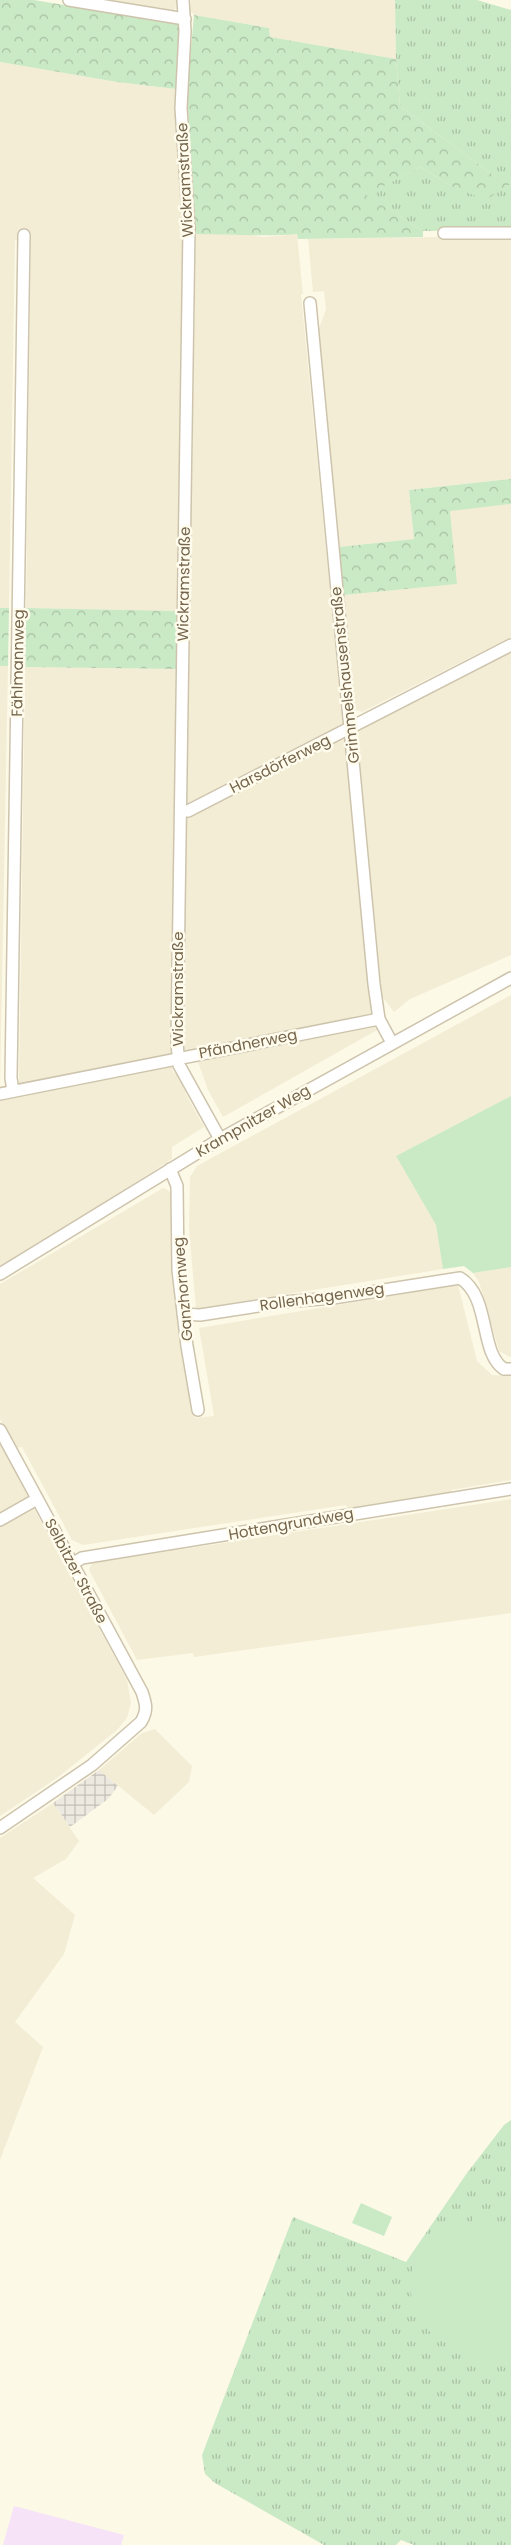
<svg xmlns="http://www.w3.org/2000/svg" width="511" height="2545" viewBox="0 0 511 2545" font-family="Poppins,sans-serif">
<style>
.residential{fill:#f3edd5}
.industrial{fill:url(#industrial-grid)}
.education{fill:#f6e3f8}
.grass{fill:url(#grass-tufts)}
.forest{fill:url(#forest-crowns)}
.park{fill:#cae9c5}
.lines{fill:none;stroke-linecap:round;stroke-linejoin:round}
.street-casing{stroke:#cec4ad;stroke-width:14}
.street{stroke:#fff;stroke-width:11}
.labels{text-anchor:middle;stroke-width:5;stroke-linejoin:round;paint-order:stroke}
.street-label{font-size:15px;fill:#75654c;stroke:#fffced}
</style>
<defs>
<pattern id="industrial-grid" width="8" height="8" patternUnits="userSpaceOnUse" patternTransform="scale(1.25)"><rect width="8" height="8" fill="#ece9e0"/><path d="M0 4h8M4 0v8" fill="none" stroke="#c4c0b8"/></pattern>
<pattern id="grass-tufts" width="24" height="20" patternUnits="userSpaceOnUse" patternTransform="scale(1.25)"><rect width="24" height="20" fill="#cae9c5"/><path d="M3 7l-1-3M5 7V3M7 7l1-3M15 17l-1-3M17 17v-4M19 17l1-3" fill="none" stroke="#a9c0a2"/></pattern>
<pattern id="forest-crowns" width="20" height="18" patternUnits="userSpaceOnUse" patternTransform="scale(1.25)"><rect width="20" height="18" fill="#cae9c5"/><path d="M2 6a3 3 0 1 1 6 0M12 15a3 3 0 1 1 6 0" fill="none" stroke="#a9c0a2"/></pattern>
</defs>
<rect width="100%" height="100%" fill="#fcf9e7"/>
<g class="residential">
<polygon points="106,0 177,0 175,10 171,11"/>
<polygon points="191,0 395,0 396,59 270,37 269,28 194,15 190,10"/>
<polygon points="0,62 117,82 176,89 185,234 179,611 26,608 31,240 15,240 9,608 0,608"/>
<polygon points="196,234 246,234 263,237 297,234 303,294 301,294 343,724 186,805"/>
<polygon points="511,236 511,479 409,490 414,539 339,547 318,348 318,331 326,309 324,291 313,292 308,239"/>
<polygon points="511,504 511,637 362,712 355,709 344,595 456,584 450,510"/>
<polygon points="511,651 511,955 410,999 394,1012 382,996 357,731"/>
<polygon points="0,666 8,666 0,1088"/>
<polygon points="25,667 177,669 172,1055 19,1084"/>
<polygon points="345,736 372,1016 182,1053 186,819"/>
<polygon points="511,995 511,1096 396,1156 436,1225 443,1269 196,1309 189,1229 190,1177 197,1166"/>
<polygon points="378,1026 379,1029 223,1117 208,1090 198,1062"/>
<polygon points="172,1067 173,1072 180,1076 186,1094 204,1127 172,1147 172,1159 0,1269 0,1100"/>
<polygon points="163,1188 168,1190 171,1194 175,1291 195,1418 214,1416 199,1328 458,1285 477,1361 492,1375 511,1376 511,1480 451,1490 451,1493 347,1509 346,1505 83,1545 72,1540 22,1447 15,1448 0,1419 0,1284"/>
<polygon points="511,1267 511,1357 510,1357 499,1351 479,1282 473,1273"/>
<polygon points="0,1444 30,1500 0,1516"/>
<polygon points="511,1499 511,1613 194,1657 193,1653 137,1660 89,1570 92,1563"/>
<polygon points="33,1507 127,1680 131,1703 127,1718 117,1730 57,1778 0,1816 0,1525"/>
<polygon points="155,1729 192,1766 189,1782 154,1815 99,1770 142,1733"/>
<polygon points="53,1803 79,1841 66,1859 33,1878 75,1915 64,1954 15,2022 43,2047 0,2160 0,1838"/>
</g>
<polygon class="industrial" points="99,1770 118,1786 108,1799 70,1827 53,1803"/>
<polygon class="education" points="14,2506 124,2535 121,2545 3,2545"/>
<g class="grass">
<polygon points="395,0 477,0 511,10 511,230 423,231 365,195 421,167 453,187 509,184 490,173 400,106 396,59"/>
<polygon points="511,2120 511,2545 414,2545 401,2540 396,2545 324,2545 215,2483 205,2474 202,2455 293,2217 406,2262 467,2173 504,2125"/>
</g>
<g class="forest">
<polygon points="0,0 34,0 183,25 176,89 117,82 0,62"/>
<path d="M194 15 269 28 270 37 396 59 400 106 490 173 510 184 486 200 453 187 421 167 366 195 423 231V237L298 239 297 234C263 237 230 234 196 234L187 92Z"/>
<polygon points="511,479 511,504 450,511 457,584 344,595 339,547 414,539 409,490"/>
<polygon points="0,608 9,608 8,666 0,666"/>
<polygon points="26,608 179,611 177,669 25,667"/>
</g>
<g class="park">
<polygon points="511,1096 511,1267 473,1273 464,1266 443,1269 436,1225 396,1156"/>
<polygon points="361,2203 392,2217 384,2236 352,2223"/>
<path d="M476 2214 511 2228V2370C487 2360 446 2348 428 2330 398 2300 409 2246 446 2228 454 2224 463 2223 472 2222Z"/>
</g>
<g class="lines">
<defs>
<g id="street">
<polyline points="69,0 185,19"/>
<polyline points="183,0 185,31 181,108 189,229 177,1043 179,1065 220,1139"/>
<polyline points="444,233 511,233"/>
<polyline points="310,303 374,984 379,1019 392,1043"/>
<polyline points="181,811 188,811 511,645"/>
<polyline points="13,1091 11,1078 24,235"/>
<polyline points="0,1094 379,1019"/>
<polyline points="170,1169 177,1186 178,1270 187,1346 198,1410"/>
<polyline points="0,1274 220,1139 511,978"/>
<path d="M183 1314 200 1315 284 1302 333 1298 460 1278C491 1297 479 1353 504 1369H511"/>
<path d="M0 1430 142 1692C146 1704 148 1710 141 1722L92 1765 0 1828"/>
<polyline points="0,1520 37,1499"/>
<path d="M72 1564 82 1558C225 1535 368 1511 511 1489"/>
</g>
</defs>
<use href="#street" class="street-casing"/>
<use href="#street" class="street"/>
</g>
<g class="labels">
<g class="street-label">
<text transform="translate(185 180) rotate(-93)" y="5">Wickramstraße</text>
<text transform="translate(184 584) rotate(-89)" y="5">Wickramstraße</text>
<text transform="translate(18 663) rotate(-89)" y="5">Fählmannweg</text>
<text transform="translate(345 675) rotate(-96)" y="5">Grimmelshausenstraße</text>
<text transform="translate(280 764) rotate(-27)" y="5">Harsdörferweg</text>
<text transform="translate(178 989) rotate(-90)" y="5">Wickramstraße</text>
<text transform="translate(248 1044) rotate(-11)" y="5">Pfändnerweg</text>
<text transform="translate(253 1121) rotate(-30)" y="5">Krampnitzer Weg</text>
<text transform="translate(183 1289) rotate(-95)" y="5">Ganzhornweg</text>
<text transform="translate(322 1297) rotate(-8)" y="5">Rollenhagenweg</text>
<text transform="translate(291 1524) rotate(-10)" y="5">Hottengrundweg</text>
<text transform="translate(76 1571) rotate(62)" y="5">Selbitzer Straße</text>
</g>
</g>
</svg>
